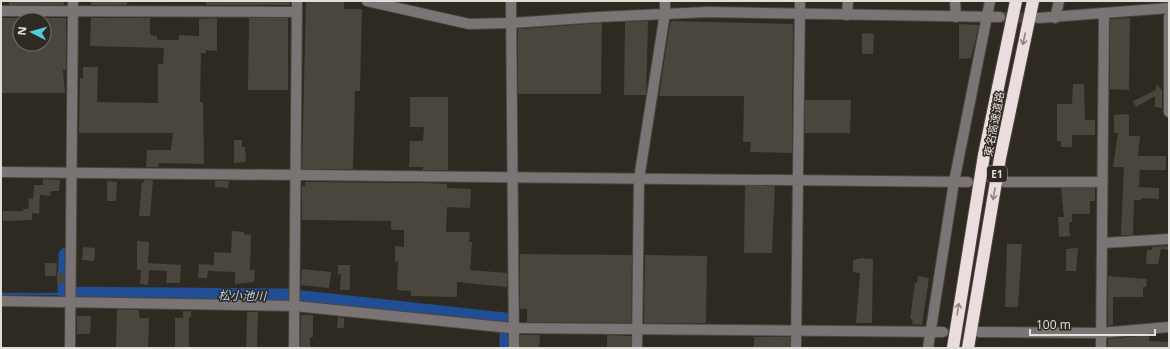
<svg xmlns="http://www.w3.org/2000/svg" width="1170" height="349" viewBox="0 0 1170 349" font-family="'Open Sans','Noto Sans JP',sans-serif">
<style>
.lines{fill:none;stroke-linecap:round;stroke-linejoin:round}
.stream{stroke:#204d93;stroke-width:2.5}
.river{stroke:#204d93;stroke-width:15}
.building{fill:#4a463d;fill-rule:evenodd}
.minor-tunnel{stroke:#49443c;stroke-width:10;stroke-dasharray:10 5;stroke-linecap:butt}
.minor-casing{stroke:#4b463e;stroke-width:12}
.highway-casing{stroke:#4b463e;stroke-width:14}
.minor{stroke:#7a7475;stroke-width:10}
.highway{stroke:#ebddde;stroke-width:12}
.oneway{stroke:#8c8380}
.labels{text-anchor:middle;stroke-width:3;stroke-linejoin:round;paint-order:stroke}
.shield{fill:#2e2921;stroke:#aba8a1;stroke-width:1}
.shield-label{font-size:10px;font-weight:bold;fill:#e1ded8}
.street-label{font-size:11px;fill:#e1ded8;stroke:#2e2921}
.water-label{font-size:12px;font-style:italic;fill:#b6d0f7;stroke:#2e2921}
</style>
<rect width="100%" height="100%" fill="#2e2921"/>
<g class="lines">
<polyline class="stream" points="1,294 65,294"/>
<polyline class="river" points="66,255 65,294 285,296 505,320 507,323 507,348"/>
</g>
<g class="building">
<rect x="9" y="1" width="55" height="4"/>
<rect x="91" y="1" width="36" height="4"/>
<rect x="206" y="1" width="84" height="4"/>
<polygon points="306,1 344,2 344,9 362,9 360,91 355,91 353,169 302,169"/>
<path d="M1 18H66V70H63L65 93H1ZM20 20H44V44H20Z"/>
<polygon points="91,18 150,18 150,35 157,36 157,40 179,40 179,35 199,36 199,19 217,18 217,51 206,50 206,53 201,53 200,102 203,102 204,164 159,163 158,167 146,167 147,150 171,150 173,133 79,133 80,78 83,78 83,67 98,67 97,102 158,103 158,64 163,64 164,48 90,46"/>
<polygon points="249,18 288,18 288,90 248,90"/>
<polygon points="1130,18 1129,90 1110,89 1110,19"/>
<polygon points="648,21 646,95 624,95 625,22"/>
<polygon points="673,21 793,24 792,153 750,152 751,142 743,142 744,96 659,96 670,23"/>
<polygon points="602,23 601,94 518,94 518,29"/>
<polygon points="959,24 979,25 971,58 959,59"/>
<polygon points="862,33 874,34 873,54 862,54"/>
<polygon points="1073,84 1084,84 1085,120 1095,120 1095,135 1072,135 1072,147 1061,147 1061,141 1057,141 1057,104 1072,104"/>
<polygon points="1156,84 1162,90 1162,108 1155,107 1155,96 1136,107 1133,101 1156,90"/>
<polygon points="410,97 448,97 448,170 423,170 423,167 409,167 410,141 423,141 424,127 410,127"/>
<polygon points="805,100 851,100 850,133 805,133"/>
<polygon points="1129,114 1129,136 1140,136 1138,156 1166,156 1166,170 1140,170 1139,187 1159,188 1159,199 1141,198 1141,200 1134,200 1133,235 1121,235 1124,167 1113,167 1118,133 1114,133 1114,115"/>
<polygon points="234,140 242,140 242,147 245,147 246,162 234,163"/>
<polygon points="43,179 60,180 59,191 51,191 50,196 40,195 39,214 32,213 32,220 3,221 3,211 23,211 23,209 28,209 29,198 33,199 34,185 43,185"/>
<polygon points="144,180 153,180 150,216 139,216 142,182 144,183"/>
<polygon points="107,181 117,182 116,201 107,201"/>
<polygon points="215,181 229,181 228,188 215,187"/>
<polygon points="305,182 428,183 447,184 447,188 471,189 470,208 447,207 446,232 470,232 469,242 472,242 470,270 507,273 507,287 457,282 457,297 411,296 411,291 397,290 398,262 395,261 395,246 404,247 404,230 391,230 391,221 302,220 302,186 305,186"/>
<polygon points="745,186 775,186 772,253 744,253"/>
<polygon points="1061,188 1095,188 1095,201 1090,201 1090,214 1072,214 1072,222 1069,222 1070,236 1059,237 1058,217 1064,217"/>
<polygon points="232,231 244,232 244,234 251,235 250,270 255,270 254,282 235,284 235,272 208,271 207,278 198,278 199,264 214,265 214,252 231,253"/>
<polygon points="137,241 149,242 148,263 181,265 180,283 166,283 167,271 149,270 148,285 140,284 141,270 137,270"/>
<polygon points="1007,244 1022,244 1018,307 1005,307"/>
<polygon points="1169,246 1169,250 1161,249 1158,264 1146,264 1147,250 1152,250 1152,247"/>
<polygon points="83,247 95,248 94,261 82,260"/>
<polygon points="1078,248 1076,271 1066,271 1066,249"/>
<polygon points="520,254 632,255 631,323 527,322 527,309 520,309"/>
<polygon points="645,255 707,256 706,323 644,323"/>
<polygon points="861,258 873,259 872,323 856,323 860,273 853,272 853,260"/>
<polygon points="45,263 57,263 56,276 45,276"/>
<polygon points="338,265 350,265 350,290 340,290 341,274 338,274"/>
<polygon points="302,269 331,272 329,288 301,285"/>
<rect x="57" y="273" width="7" height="10"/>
<polygon points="918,276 929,278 922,325 912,324 913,319 910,319 915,283 917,283"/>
<polygon points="1108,276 1147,279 1146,287 1143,287 1143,297 1113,297 1113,325 1108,326"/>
<polygon points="117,309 139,310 139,318 149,318 148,348 116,348"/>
<polygon points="183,311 191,311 191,317 189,317 189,348 175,348 175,318 183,318"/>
<polygon points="247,312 258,312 257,347 246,347"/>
<polygon points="301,315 313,315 313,337 310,337 310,348 300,348"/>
<polygon points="77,316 91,316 90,334 77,334"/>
<polygon points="338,317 344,318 344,328 337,328"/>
<polygon points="520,335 540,335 539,348 520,348"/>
<polygon points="607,335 631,336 631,348 607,348"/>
<polygon points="1149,335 1149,341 1169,342 1169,348 1108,348 1108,339"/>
<rect x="754" y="337" width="36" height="11"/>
</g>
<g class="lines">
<polyline class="minor-tunnel" points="1000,17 1036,18"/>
<defs>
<g id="minor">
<polyline points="367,1 469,24 512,23 599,17 708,12 1000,17"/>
<polyline points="511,1 514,348"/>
<polyline points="955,1 956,17"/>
<polyline points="1,11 297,12"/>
<polyline points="847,15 848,1"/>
<polyline points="1169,17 1169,112"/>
<polyline points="1038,18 1169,8"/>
<polyline points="1055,18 1059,1"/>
<polyline points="1,172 968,182"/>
<polyline points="1004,182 1102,182"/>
<polyline points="1102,243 1169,239"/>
<polyline points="1,301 295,306 511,328 943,332"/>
<polyline points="979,332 1101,333 1169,327"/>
<polyline points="70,348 73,1"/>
<polyline points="294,348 297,1"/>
<polyline points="637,348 639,179 665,13 665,1"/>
<polyline points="796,348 800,1"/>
<polyline points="928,348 954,182 990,1"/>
<polyline points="1101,348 1104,13"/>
</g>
<g id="highway">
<polyline points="953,348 984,155 1016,1"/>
<polyline points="968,348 1000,158 1033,1"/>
</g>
</defs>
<use href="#minor" class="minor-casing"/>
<use href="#highway" class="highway-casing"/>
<use href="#minor" class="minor"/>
<use href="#highway" class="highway"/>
</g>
<defs><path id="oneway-shaft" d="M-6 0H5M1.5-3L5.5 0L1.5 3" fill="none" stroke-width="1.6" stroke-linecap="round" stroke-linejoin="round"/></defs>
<g class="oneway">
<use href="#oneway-shaft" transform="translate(1024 39) rotate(102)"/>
<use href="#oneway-shaft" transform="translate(994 194) rotate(100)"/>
<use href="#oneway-shaft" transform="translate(958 309) rotate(-81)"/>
</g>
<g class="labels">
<rect class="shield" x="987" y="166" width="20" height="16" rx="3"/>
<g class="shield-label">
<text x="997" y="178">E1</text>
</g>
<g class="street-label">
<text transform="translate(994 124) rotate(-79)" y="4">東名高速道路</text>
</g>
<g class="water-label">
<text transform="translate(242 296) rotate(1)" y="4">松小池川</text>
</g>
</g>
<rect width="1170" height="349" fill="none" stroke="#e1ded8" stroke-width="4"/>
<g transform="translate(32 32) rotate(276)"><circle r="19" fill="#2e2921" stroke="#76716a"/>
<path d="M0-3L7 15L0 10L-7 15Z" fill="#52cbd9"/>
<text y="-6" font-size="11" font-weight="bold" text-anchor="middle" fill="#e1ded8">N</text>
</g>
<path d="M1030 329v6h125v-6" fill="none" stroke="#e1ded8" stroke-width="2"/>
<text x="1036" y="329" font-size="12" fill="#e1ded8" stroke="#2e2921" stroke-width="3" paint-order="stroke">100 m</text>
</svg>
